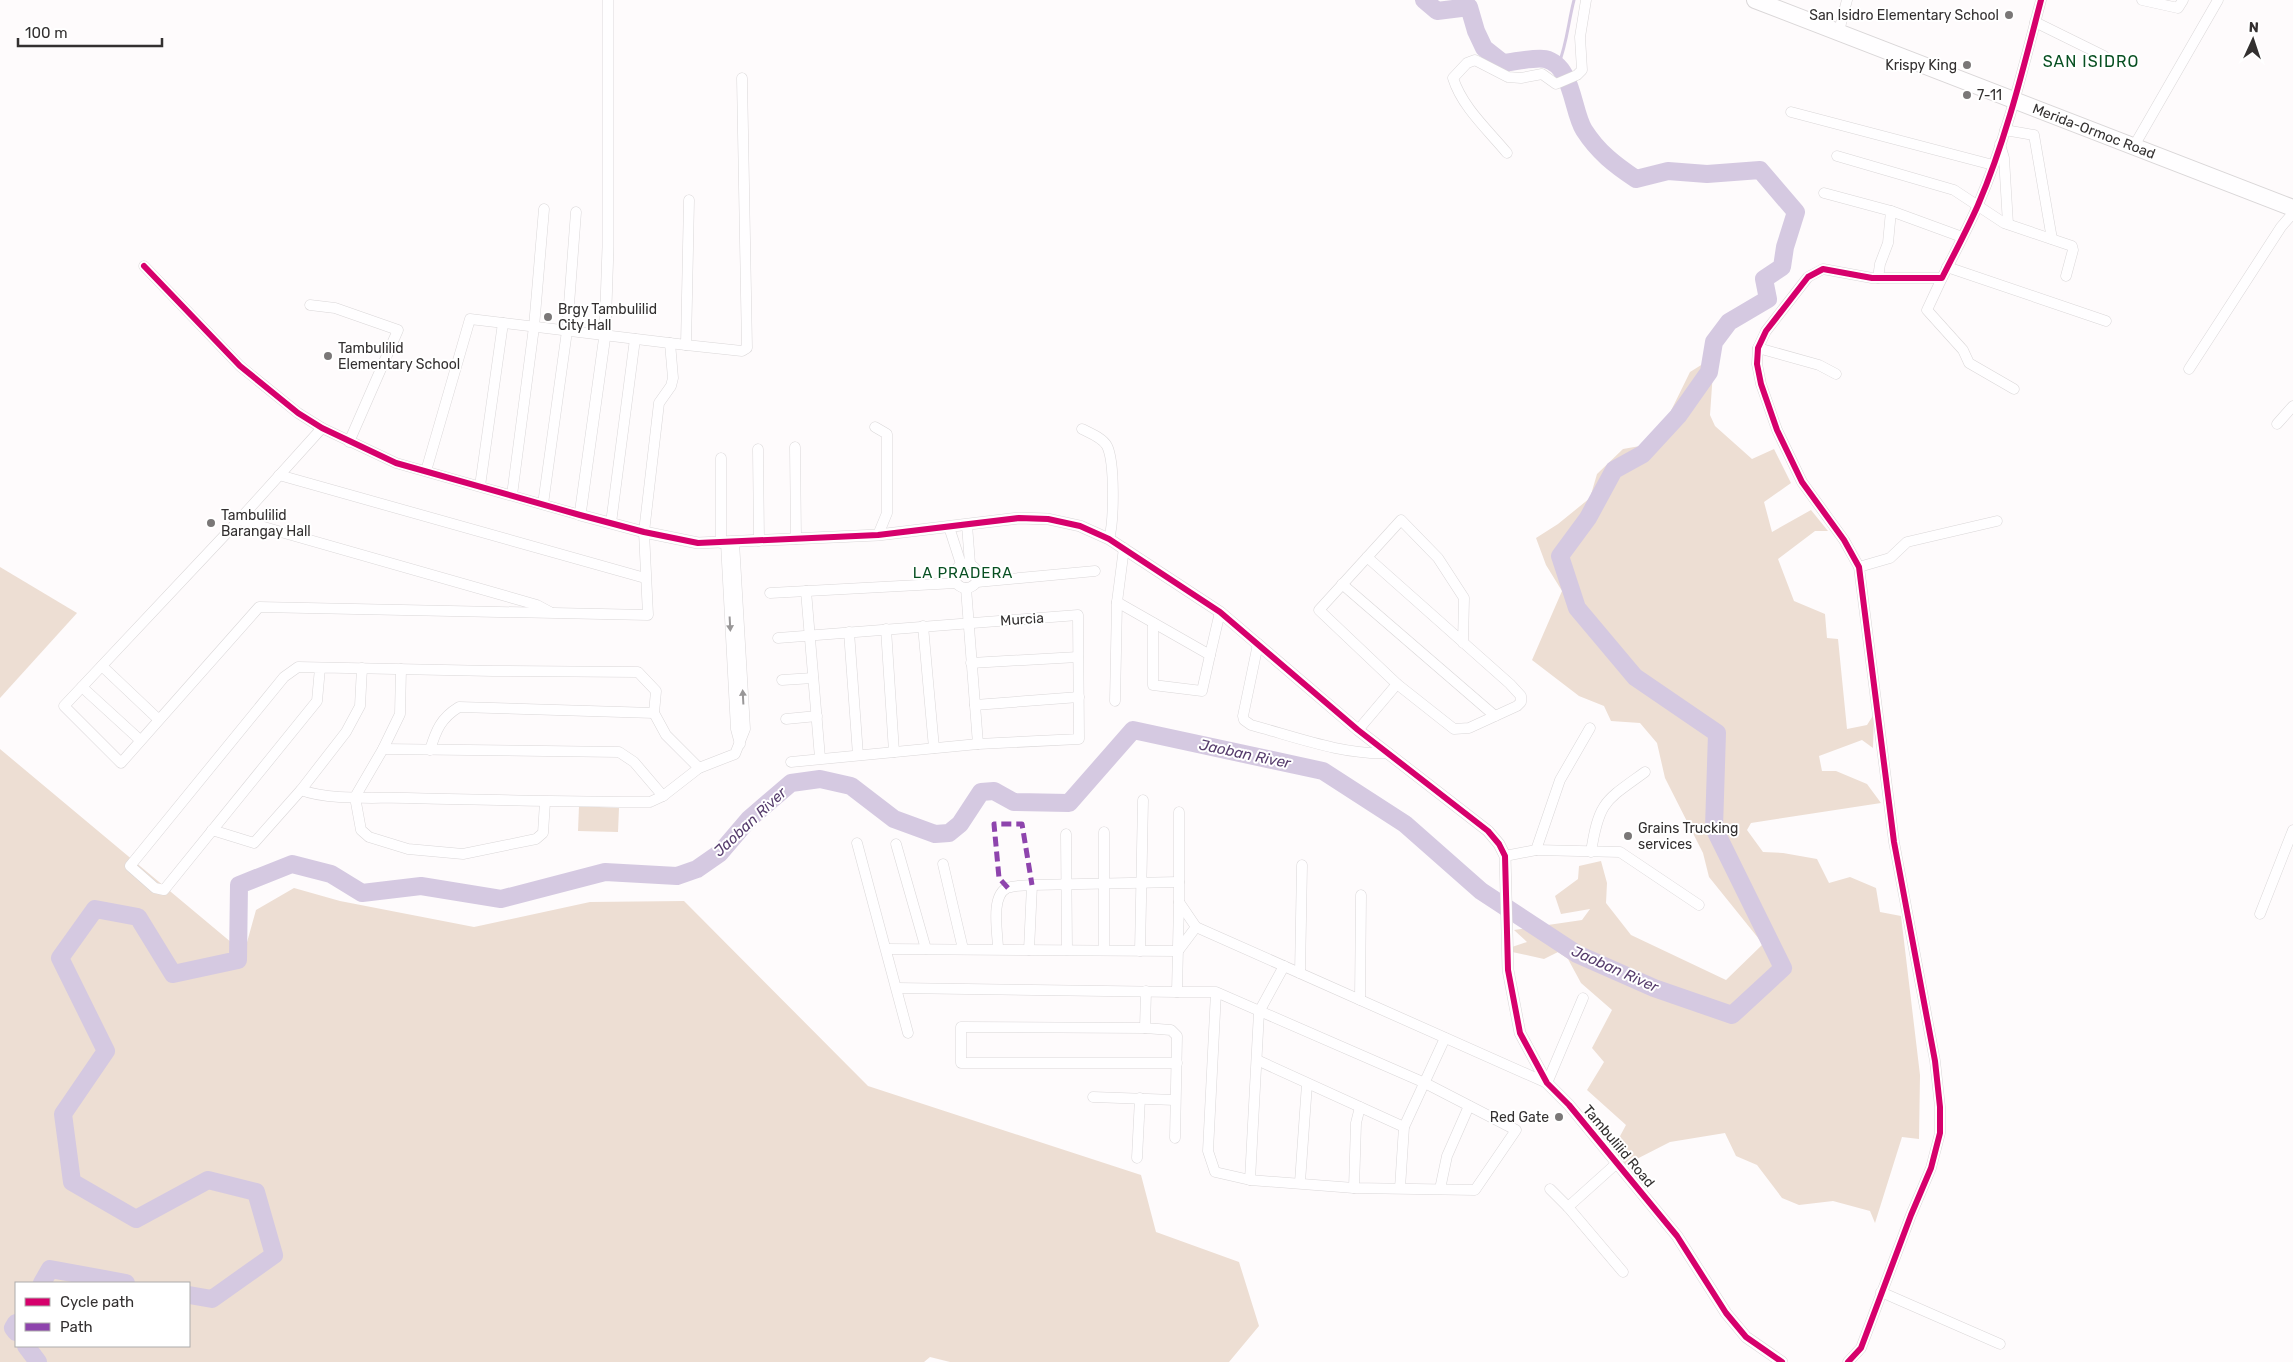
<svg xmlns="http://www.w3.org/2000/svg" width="2293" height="1362" viewBox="0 0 2293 1362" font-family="Rubik,sans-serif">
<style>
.green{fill:#edded3;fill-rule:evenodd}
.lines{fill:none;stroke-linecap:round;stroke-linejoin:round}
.stream{stroke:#d5c9e1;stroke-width:3}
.river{stroke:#d5c9e1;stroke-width:18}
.minor-casing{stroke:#dad7d8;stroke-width:11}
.tertiary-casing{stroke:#dad7d8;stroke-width:12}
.trunk-casing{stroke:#dad7d8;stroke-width:18}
.minor{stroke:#fffeff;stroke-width:10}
.tertiary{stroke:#fffeff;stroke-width:11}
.trunk{stroke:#fffeff;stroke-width:16}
.quiet{stroke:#8e44ad;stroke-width:5;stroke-dasharray:10 5;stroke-linecap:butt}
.cycleway-casing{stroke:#fff;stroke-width:9}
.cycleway{stroke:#d6006c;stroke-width:6}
.oneway{fill:#999798}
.poi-dot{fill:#7a7777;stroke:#fff;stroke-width:2}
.labels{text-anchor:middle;stroke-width:4;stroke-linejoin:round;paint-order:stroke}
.poi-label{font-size:14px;fill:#333030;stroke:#fff;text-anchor:start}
.street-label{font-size:14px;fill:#333030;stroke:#fff}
.neighbourhood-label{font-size:15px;letter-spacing:1px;fill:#085022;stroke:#fff}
.water-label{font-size:15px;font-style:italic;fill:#563c6c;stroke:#fff}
.quarter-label{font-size:16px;letter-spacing:1px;fill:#085022;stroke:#fff}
</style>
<rect width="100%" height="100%" fill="#fefbfc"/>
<g class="green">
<polygon points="1714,357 1710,415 1715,426 1752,459 1774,449 1791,483 1764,502 1772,532 1811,510 1828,531 1815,531 1778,559 1794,601 1825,614 1827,638 1838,639 1847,729 1867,725 1874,714 1873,748 1862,740 1819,756 1822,771 1836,771 1867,784 1881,803 1751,823 1747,830 1763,852 1783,853 1817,859 1829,883 1850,877 1876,888 1880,912 1901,916 1920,1075 1919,1139 1902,1137 1875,1223 1870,1211 1833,1201 1799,1205 1782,1198 1757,1165 1736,1156 1725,1133 1670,1142 1623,1166 1612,1151 1626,1125 1587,1090 1604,1062 1592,1048 1612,1010 1581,983 1568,959 1558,952 1544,959 1503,950 1527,942 1514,930 1582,920 1590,909 1561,914 1555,896 1578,879 1579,866 1601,861 1607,883 1606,903 1631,935 1726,980 1763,944 1709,877 1703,853 1665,778 1657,743 1640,723 1611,721 1604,706 1579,696 1532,660 1562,591 1546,565 1536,538 1558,524 1590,498 1597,474 1623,449 1640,446 1663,427 1690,372"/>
<polygon points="0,567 77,613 0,698"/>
<path d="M0 749 244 953 256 910 294 888 340 901 474 927 590 902 684 901 868 1086 1141 1175 1156 1232 1239 1262 1259 1326 1229 1362H950L930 1357 924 1362H0ZM16 1283H189V1346H16Z"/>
<polygon points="579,806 619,808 618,832 578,831"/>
</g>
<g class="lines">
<path class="stream" d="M1558 66C1567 44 1568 23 1574 0"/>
<g class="river">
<polyline points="42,1283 50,1269 126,1283"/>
<path d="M189 1295 212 1299 274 1255 256 1192 208 1180 136 1219 72 1182 63 1114 106 1051 60 958 95 909 138 917 173 974 238 960 239 885 292 864 331 874 362 893 421 886 501 899 605 872 677 876 697 869 720 853 749 819 791 783 820 779 851 786 894 819 935 834 949 833 960 824 981 792 994 791 1014 802 1069 803 1133 730 1323 771 1405 824 1481 891 1577 954 1654 988 1732 1015 1783 968 1714 828 1717 733 1635 677 1577 608 1560 556 1588 518 1614 470 1643 454 1678 416 1709 372 1714 342 1729 322 1768 299 1764 279 1782 267 1785 247 1796 212 1760 170 1707 174 1668 171 1636 179C1615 165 1598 152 1584 130 1572 111 1573 65 1545 59 1535 57 1514 62 1503 63L1484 48 1476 31 1469 7 1437 11 1424 0"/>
<polyline points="16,1323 13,1328 16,1332"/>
<polyline points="26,1346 38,1362"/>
</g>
<defs>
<g id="minor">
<polyline points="2142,0 2178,8 2183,0"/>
<polyline points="2035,22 2104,56"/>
<polyline points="1839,31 1847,0"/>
<polyline points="1791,112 1993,165"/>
<polyline points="2005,130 2034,135 2052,239"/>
<polyline points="2000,144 2004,158 2008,224"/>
<polyline points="2134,146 2218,0"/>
<path d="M1507 153C1488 130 1462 107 1453 78L1467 63 1475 60 1508 77 1521 78 1542 74 1556 84 1577 75 1582 70 1580 37 1586 0"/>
<polyline points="1837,156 1954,190 2004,223 2072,246 2073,250 2066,276"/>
<polyline points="1824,193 1891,211 1888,243 1880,264 1878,278"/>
<polyline points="1891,211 1962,237"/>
<polyline points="144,266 240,366 298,413 322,428 396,463 580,515"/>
<polyline points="1947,267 2106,321"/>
<polyline points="1942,278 1927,310 1963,350 1969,363 2014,389"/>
<polyline points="310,305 335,308 398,330 349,442"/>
<polyline points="686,345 742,351 747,348 742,78"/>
<polyline points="1758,348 1819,365 1836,374"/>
<polyline points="2189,369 2281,227 2293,213"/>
<polyline points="2277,424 2293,406"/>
<polyline points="875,427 887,434 887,513 878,535"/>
<polyline points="322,428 239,520 64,706 121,763 259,607 648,615 644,532 659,403 671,386 673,378 670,343"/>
<path d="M1082 429C1090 433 1103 438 1107 446 1115 462 1114 522 1109 539"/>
<polyline points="795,447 796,539"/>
<polyline points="758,449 759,541"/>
<polyline points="721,458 721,543"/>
<polyline points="426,471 470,319 686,345 689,200"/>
<polyline points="279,475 645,578"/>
<polyline points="480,486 503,323"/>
<polyline points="512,495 534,327 544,209"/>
<polyline points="543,504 567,331 576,212"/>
<polyline points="239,520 537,605 550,612"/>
<polyline points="611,523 635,339"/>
<polyline points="967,525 970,564"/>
<polyline points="949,527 961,564"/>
<polyline points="726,543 736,729 740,744"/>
<polyline points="1367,557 1510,684 1521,696 1521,702 1517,706 1469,728 1454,729 1397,684 1319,610 1401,520 1438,558 1464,598 1463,643"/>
<circle cx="966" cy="576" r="12"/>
<polyline points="1859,567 1890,558 1907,542 1997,521"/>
<polyline points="977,582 1095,571"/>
<polyline points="1342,584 1495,716"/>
<polyline points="966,588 978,744"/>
<polyline points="806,591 820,758"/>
<polyline points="770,593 956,583"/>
<polyline points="1117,602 1210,655 1220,612"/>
<polyline points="1153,623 1153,685 1202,691 1210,655"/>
<polyline points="923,626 934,748"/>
<polyline points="886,629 894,752"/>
<polyline points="849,632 858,755"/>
<polyline points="778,638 1078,615 1079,739 978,744 791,762"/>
<path d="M1258 644 1243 716 1244 720 1251 725C1296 737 1342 755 1388 753"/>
<polyline points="971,663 1078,657"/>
<polyline points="102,666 158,719"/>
<polyline points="320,668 317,701 164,890 155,888 130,866 284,677 298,667 493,671 638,672 656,691 654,713 666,735 699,768"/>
<polyline points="401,669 400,714 383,749 355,797 361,830 369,837 408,849 463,854 536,839 543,833 545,802"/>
<polyline points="782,680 813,678"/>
<polyline points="82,687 140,740"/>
<polyline points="1115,701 1117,602 1124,548"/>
<polyline points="975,705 1079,697"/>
<polyline points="786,719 817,716"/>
<polyline points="1358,730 1397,684"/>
<polyline points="383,749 619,752 634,762 663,796"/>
<path d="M430 750C436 730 441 718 459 707L654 713"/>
<path d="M301 790C331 801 374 797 407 798 488 800 569 802 650 802L663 796 699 768 735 754 745 729 734 542"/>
<polyline points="1179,812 1179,902 1196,927 1547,1083 1583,998"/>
<polyline points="212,830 254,843 301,790 346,732 360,706 362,668"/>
<polyline points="1066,834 1067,950"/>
<polyline points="857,843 908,1033"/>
<polyline points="896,844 926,949"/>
<polyline points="1536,850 1620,852 1699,905"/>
<path d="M1591 852C1599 801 1605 801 1645 772"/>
<polyline points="1505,856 1536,850 1560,780 1590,728"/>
<polyline points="943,864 963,949"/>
<polyline points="2260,914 2293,830"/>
<polyline points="887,949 1178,951 1196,927"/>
<path d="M998 949C998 934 990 896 1007 888 1014 885 1025 886 1032 885L1179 882"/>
<polyline points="1029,950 1032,885"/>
<polyline points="1104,950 1104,832"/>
<polyline points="1140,951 1143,800"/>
<polyline points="1300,973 1302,865"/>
<polyline points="897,988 1177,992 1179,902"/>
<polyline points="1146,991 1145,1028 1171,1030 1177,1036 1175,1138"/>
<polyline points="1177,992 1216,992 1425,1083 1516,1130 1475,1190 1354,1188 1250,1180 1215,1172 1208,1151 1216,992"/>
<polyline points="1360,1000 1361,895"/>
<polyline points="1145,1028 961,1027 961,1063 1177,1063"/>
<polyline points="1257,1060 1404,1127"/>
<polyline points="1093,1097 1175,1100"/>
<polyline points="1137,1158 1140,1098"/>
<polyline points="1250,1180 1259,1012 1284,966"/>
<polyline points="1300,1182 1307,1084"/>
<polyline points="1354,1188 1356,1123 1360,1107"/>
<polyline points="1400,1188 1404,1127 1445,1038"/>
<polyline points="1440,1189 1447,1156 1469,1106"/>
<polyline points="1550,1189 1568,1207 1623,1272"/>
<polyline points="1568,1207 1617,1163"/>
<polyline points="1881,1292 2000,1344"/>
<path d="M1848 1362 1861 1348 1911 1215 1931 1168 1940 1133V1107L1935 1061 1894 842 1859 567 1844 540 1802 482 1777 430 1761 384 1757 364 1758 348 1766 331 1808 277 1823 269 1872 278H1942C1954 254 1967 230 1978 205 2006 140 2023 69 2041 0"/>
</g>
<polyline id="tertiary" points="608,0 608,247 605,335 580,515 644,532 698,543 878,535 1019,518 1048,519 1080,526 1109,539 1220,612 1358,730 1488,831 1499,844 1505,856 1508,970 1520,1033 1547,1083 1569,1105 1677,1236 1726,1313 1746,1337 1782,1362"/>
<polyline id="trunk" points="1755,0 2293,208"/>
</defs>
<use href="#minor" class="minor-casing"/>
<use href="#tertiary" class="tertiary-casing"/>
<use href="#trunk" class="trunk-casing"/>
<use href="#minor" class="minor"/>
<use href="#tertiary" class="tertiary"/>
<use href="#trunk" class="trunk"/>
<polyline class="quiet" points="1008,888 999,878 994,824 1022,824 1032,885"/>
<defs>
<g id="cycleway">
<polyline points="144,266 240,366 298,413 322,428 396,463 580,515 644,532 698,543 878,535 1019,518 1048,519 1080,526 1109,539 1220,612 1358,730 1488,831 1499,844 1505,856 1508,970 1520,1033 1547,1083 1569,1105 1677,1236 1726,1313 1746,1337 1782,1362"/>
<path d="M1848 1362 1861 1348 1911 1215 1931 1168 1940 1133V1107L1935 1061 1894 842 1859 567 1844 540 1802 482 1777 430 1761 384 1757 364 1758 348 1766 331 1808 277 1823 269 1872 278H1942C1954 254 1967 230 1978 205 2006 140 2023 69 2041 0"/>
</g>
</defs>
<use href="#cycleway" class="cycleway-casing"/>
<use href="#cycleway" class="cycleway"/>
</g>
<defs><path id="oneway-solid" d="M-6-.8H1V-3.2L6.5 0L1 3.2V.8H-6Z" transform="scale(1.25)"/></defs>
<g class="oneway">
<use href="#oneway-solid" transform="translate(730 624) rotate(87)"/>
<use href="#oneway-solid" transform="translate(743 697) rotate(-93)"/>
</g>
<g class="poi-dot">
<circle cx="2009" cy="15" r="5"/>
<circle cx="1967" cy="65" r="5"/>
<circle cx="1967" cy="95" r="5"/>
<circle cx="548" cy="317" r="5"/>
<circle cx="328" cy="356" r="5"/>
<circle cx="211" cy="523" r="5"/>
<circle cx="1628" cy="836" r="5"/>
<circle cx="1559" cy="1117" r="5"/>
</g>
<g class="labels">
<g class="poi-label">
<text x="1999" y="20" text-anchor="end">San Isidro Elementary School</text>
<text x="1957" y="70" text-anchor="end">Krispy King</text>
<text x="1977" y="100">7-11</text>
<text x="558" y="314">Brgy Tambulilid<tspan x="558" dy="16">City Hall</tspan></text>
<text x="338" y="353">Tambulilid<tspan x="338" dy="16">Elementary School</tspan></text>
<text x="221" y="520">Tambulilid<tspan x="221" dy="16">Barangay Hall</tspan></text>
<text x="1638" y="833">Grains Trucking<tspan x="1638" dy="16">services</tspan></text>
<text x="1549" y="1122" text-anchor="end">Red Gate</text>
</g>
<g class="street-label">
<text transform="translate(2094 131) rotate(21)" y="5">Merida-Ormoc Road</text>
<text transform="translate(1022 619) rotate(-4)" y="5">Murcia</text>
<text transform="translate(1619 1146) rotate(50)" y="5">Tambulilid Road</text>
</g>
<g class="neighbourhood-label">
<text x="963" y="578">LA PRADERA</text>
</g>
<g class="water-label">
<text transform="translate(1245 754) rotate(12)" y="5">Jaoban River</text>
<text transform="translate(750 822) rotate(-43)" y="5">Jaoban River</text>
<text transform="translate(1615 969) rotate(24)" y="5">Jaoban River</text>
</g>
<g class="quarter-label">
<text x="2091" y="67">SAN ISIDRO</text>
</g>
</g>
<rect x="15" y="1282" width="175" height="65" fill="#ffffff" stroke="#adacac"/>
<rect x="25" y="1298" width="25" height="8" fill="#d6006c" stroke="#adacac"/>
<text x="60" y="1307" font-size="15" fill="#333030">Cycle path</text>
<rect x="25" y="1323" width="25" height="8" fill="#8e44ad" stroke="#adacac"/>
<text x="60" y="1332" font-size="15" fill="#333030">Path</text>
<g transform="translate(2253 40) rotate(3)" stroke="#ffffff" stroke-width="4" paint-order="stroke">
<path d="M0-4L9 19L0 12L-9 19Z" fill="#333030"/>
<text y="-8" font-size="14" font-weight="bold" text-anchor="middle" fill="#333030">N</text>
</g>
<path d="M18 38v8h144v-8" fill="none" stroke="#333030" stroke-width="2.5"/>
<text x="25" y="38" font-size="15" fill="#333030" stroke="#ffffff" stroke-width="4" paint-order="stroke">100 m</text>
</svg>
